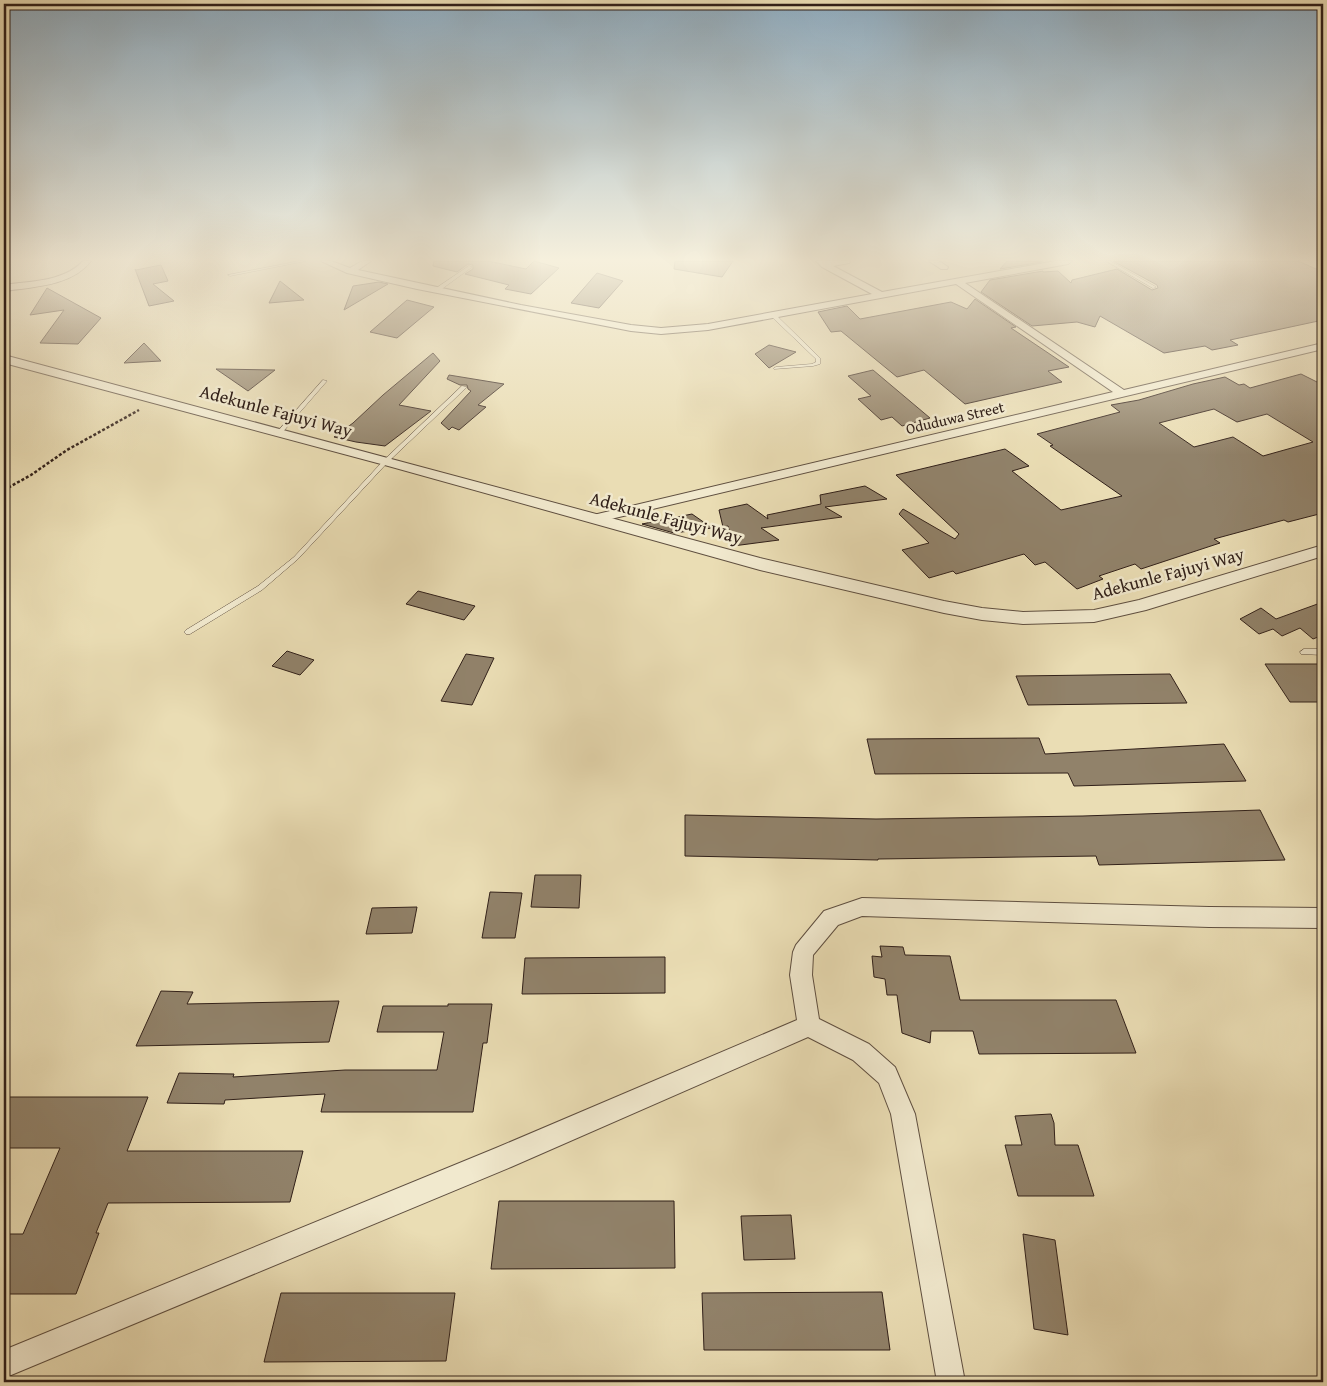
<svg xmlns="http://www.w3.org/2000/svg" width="1327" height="1386" viewBox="0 0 1327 1386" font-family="'Gentium Book Plus',serif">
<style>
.building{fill:#91826a;stroke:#312019;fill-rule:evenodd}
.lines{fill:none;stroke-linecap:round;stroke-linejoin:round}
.service-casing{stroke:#5f4f40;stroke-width:1}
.minor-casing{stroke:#5f4f40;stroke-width:2}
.tertiary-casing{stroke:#5f4f40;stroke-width:2}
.path{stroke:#312019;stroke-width:2.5;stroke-dasharray:3 2;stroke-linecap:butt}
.service{fill:#f1e9ce;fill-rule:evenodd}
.minor{fill:#f1e9ce;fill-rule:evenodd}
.tertiary{fill:#f1e9ce;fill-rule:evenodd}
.labels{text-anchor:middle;stroke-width:5;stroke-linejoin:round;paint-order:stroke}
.far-street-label{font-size:15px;fill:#312019;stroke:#f1e9ce}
.street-label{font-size:18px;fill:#312019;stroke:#f1e9ce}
</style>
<rect width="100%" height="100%" fill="#eaddb4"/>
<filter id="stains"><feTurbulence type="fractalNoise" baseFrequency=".004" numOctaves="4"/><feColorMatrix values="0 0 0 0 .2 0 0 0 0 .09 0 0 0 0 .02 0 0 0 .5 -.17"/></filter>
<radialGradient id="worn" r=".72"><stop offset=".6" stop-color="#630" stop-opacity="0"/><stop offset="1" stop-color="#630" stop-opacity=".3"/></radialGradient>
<g class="building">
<polygon points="434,261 488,261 526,269 534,261 559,268 531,294 505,289 509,285 465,274 473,269 473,265 468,264 457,272 433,266"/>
<polygon points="675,261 733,261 722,277 674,269"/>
<polygon points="1007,261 1042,261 1042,262 1000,269"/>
<polygon points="1113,261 1298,261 1323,272 1323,320 1230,340 1238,345 1212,350 1205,346 1164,353 1100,316 1095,327 1077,322 1032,326 981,292 990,280 1043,271 1043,272 1058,271 1071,283 1072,280 1117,269 1152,290 1158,288 1157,285"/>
<polygon points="161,265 168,281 153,284 174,301 149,306 135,269 136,270"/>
<polygon points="597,273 623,281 599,308 571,303"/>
<polygon points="280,281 304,300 269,303"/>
<polygon points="379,282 388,284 344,310 353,286"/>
<polygon points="47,288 101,318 78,344 40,343 64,310 30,315"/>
<polygon points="975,299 1016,327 1011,328 1069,367 1048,371 1062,382 965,404 924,370 897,377 841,331 831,332 818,312 847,306 860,319 951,302 967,309"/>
<polygon points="407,300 434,307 397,338 370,332"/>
<polygon points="144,343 161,361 124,363"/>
<polygon points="769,345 796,352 769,368 755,354"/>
<polygon points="433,353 440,361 399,405 431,411 385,446 356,442 334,437 353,423 383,395"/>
<polygon points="216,369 275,370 248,391"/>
<polygon points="873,370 930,418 902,426 892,417 881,420 858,399 871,396 848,376"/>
<path d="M1301 374 1323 385V513L1288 522 1284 520 1214 539 1220 543 1141 569 1135 564 1099 576 1103 579 1077 589 1045 562 1035 565 1024 554 956 574 953 571 929 578 902 550 929 543 899 514 903 509 955 539 959 534 896 475 1005 449 1029 466 1012 471 1061 510 1122 496 1050 446 1053 445 1037 434 1120 412 1111 405 1139 400 1193 384 1225 377 1239 385 1244 384 1250 388ZM1214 409 1237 422 1267 414 1313 442 1263 456 1233 437 1194 447 1159 423Z"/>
<polygon points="449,375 504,384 478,405 486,407 459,430 452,427 449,430 441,423 471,391 468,389 467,385 460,385 447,379"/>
<polygon points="865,486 887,499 825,507 842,517 761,528 779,540 733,546 728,526 723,527 719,510 747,504 768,519 767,515 821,504 820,495"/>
<polygon points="692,514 712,528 674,533 642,524"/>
<polygon points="418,591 475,606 464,620 406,604"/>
<polygon points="1323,602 1323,635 1313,639 1300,628 1282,636 1273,629 1259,634 1240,619 1261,608 1276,619"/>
<polygon points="287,651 314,660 300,675 272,666"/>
<polygon points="466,654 494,658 472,705 441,701"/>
<polygon points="1265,664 1323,664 1323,702 1290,702"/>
<polygon points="1170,674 1187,703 1028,705 1016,676"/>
<polygon points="1039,738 1045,754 1224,744 1246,781 1074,786 1068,773 875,774 867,739"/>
<polygon points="1260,810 1285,860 1099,865 1096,856 878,859 878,860 685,856 685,815 876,819 1083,816"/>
<polygon points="535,875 581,875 579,908 531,907"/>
<polygon points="490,892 522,893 515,938 482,938"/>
<polygon points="417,907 412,933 366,934 372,908"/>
<polygon points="880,946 903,947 905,955 950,956 960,1000 1116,1000 1136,1053 979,1054 973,1031 931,1031 930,1043 902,1033 897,995 887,995 885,979 874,977 872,956 882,957"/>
<polygon points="665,957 665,993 522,994 525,958"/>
<polygon points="161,991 193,992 187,1004 339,1001 329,1042 136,1046"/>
<polygon points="448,1004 492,1004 487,1043 483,1043 473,1112 321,1112 325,1094 225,1100 224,1104 167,1103 179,1073 234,1074 233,1077 345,1070 437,1070 444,1032 377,1032 383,1006 448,1006"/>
<polygon points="4,1097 148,1097 127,1151 303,1151 290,1202 108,1203 96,1233 99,1233 76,1294 4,1294 4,1234 23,1234 60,1148 4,1148"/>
<polygon points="1051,1114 1054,1123 1055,1145 1078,1145 1094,1196 1018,1196 1005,1145 1022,1145 1015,1116"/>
<polygon points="499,1201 674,1201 675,1268 491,1269"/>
<polygon points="791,1215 795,1259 744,1260 741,1216"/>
<polygon points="1023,1234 1055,1240 1068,1335 1034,1329"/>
<polygon points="882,1292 890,1350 704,1350 702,1293"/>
<polygon points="281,1293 455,1293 446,1361 264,1362"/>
</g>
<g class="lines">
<defs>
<g id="service">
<polygon points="300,261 306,261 230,276 228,275"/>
<polygon points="1106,261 1110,261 1156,287 1153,288"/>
<polygon points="469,266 472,267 439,291 435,291 435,289"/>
<polygon points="771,314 775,314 820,358 820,364 813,366 774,369 774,368 776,367 812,364 816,362 816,359 771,316"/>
<polygon points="323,380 327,381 281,434 277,434 277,432"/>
<polygon points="462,386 467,387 388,462 298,559 262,590 190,634 186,634 184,632 186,630 258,586 294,557 384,460"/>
<polygon points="1304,649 1323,649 1323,655 1301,654 1300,652"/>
</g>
<g id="minor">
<path d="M83 261H91C72 286 33 287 4 291V285C30 281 64 282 83 261Z"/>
<polygon points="321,261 331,261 350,268 362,261 371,261 358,270 521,305 631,325 661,328 708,324 872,294 822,267 816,261 850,261 849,263 833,266 882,292 1056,261 1072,261 1068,264 965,283 1124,390 1323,343 1323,349 594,523 587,519 589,516 1113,392 956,284 708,330 661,334 631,331 417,289 347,273"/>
<polygon points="929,261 939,261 948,267 947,269 941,269"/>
<polygon points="862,898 1209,907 1323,908 1323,928 1209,927 862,916 838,925 813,955 812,975 819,1019 869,1044 895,1067 915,1114 965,1382 937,1382 891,1114 879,1083 853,1060 808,1037 511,1167 4,1378 4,1350 496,1148 797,1020 790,975 793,952 796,945 824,911"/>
</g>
<polygon id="tertiary" points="4,355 760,558 944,601 982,608 1023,612 1094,610 1139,600 1323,545 1323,556 1146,610 1094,622 1023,624 982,620 944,613 760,570 381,464 4,363"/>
</defs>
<use href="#service" class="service-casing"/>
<use href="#minor" class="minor-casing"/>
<use href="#tertiary" class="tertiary-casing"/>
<polyline class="path" points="4,490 31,475 67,450 139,410"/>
<use href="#service" class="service"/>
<use href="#minor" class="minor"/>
<use href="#tertiary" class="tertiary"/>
</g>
<linearGradient id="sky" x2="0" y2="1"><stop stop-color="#8fabbe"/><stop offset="0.57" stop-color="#f6f0dd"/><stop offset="1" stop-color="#f6f0dd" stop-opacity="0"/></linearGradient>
<rect width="1327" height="455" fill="url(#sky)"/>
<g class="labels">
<g class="far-street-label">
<text transform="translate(955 418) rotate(-13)" y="5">Oduduwa Street</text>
</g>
<g class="street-label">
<text transform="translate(276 411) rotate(15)" y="6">Adekunle Fajuyi Way</text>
<text transform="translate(666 518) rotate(15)" y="6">Adekunle Fajuyi Way</text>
<text transform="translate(1168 574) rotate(-15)" y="6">Adekunle Fajuyi Way</text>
</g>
</g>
<rect width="1327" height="1386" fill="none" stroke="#eaddb4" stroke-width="20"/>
<rect x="5" y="5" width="1317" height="1376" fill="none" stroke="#312019" stroke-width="2.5"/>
<rect x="10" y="10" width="1307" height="1366" fill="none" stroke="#312019"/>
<rect width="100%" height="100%" filter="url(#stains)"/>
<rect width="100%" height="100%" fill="url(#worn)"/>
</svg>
